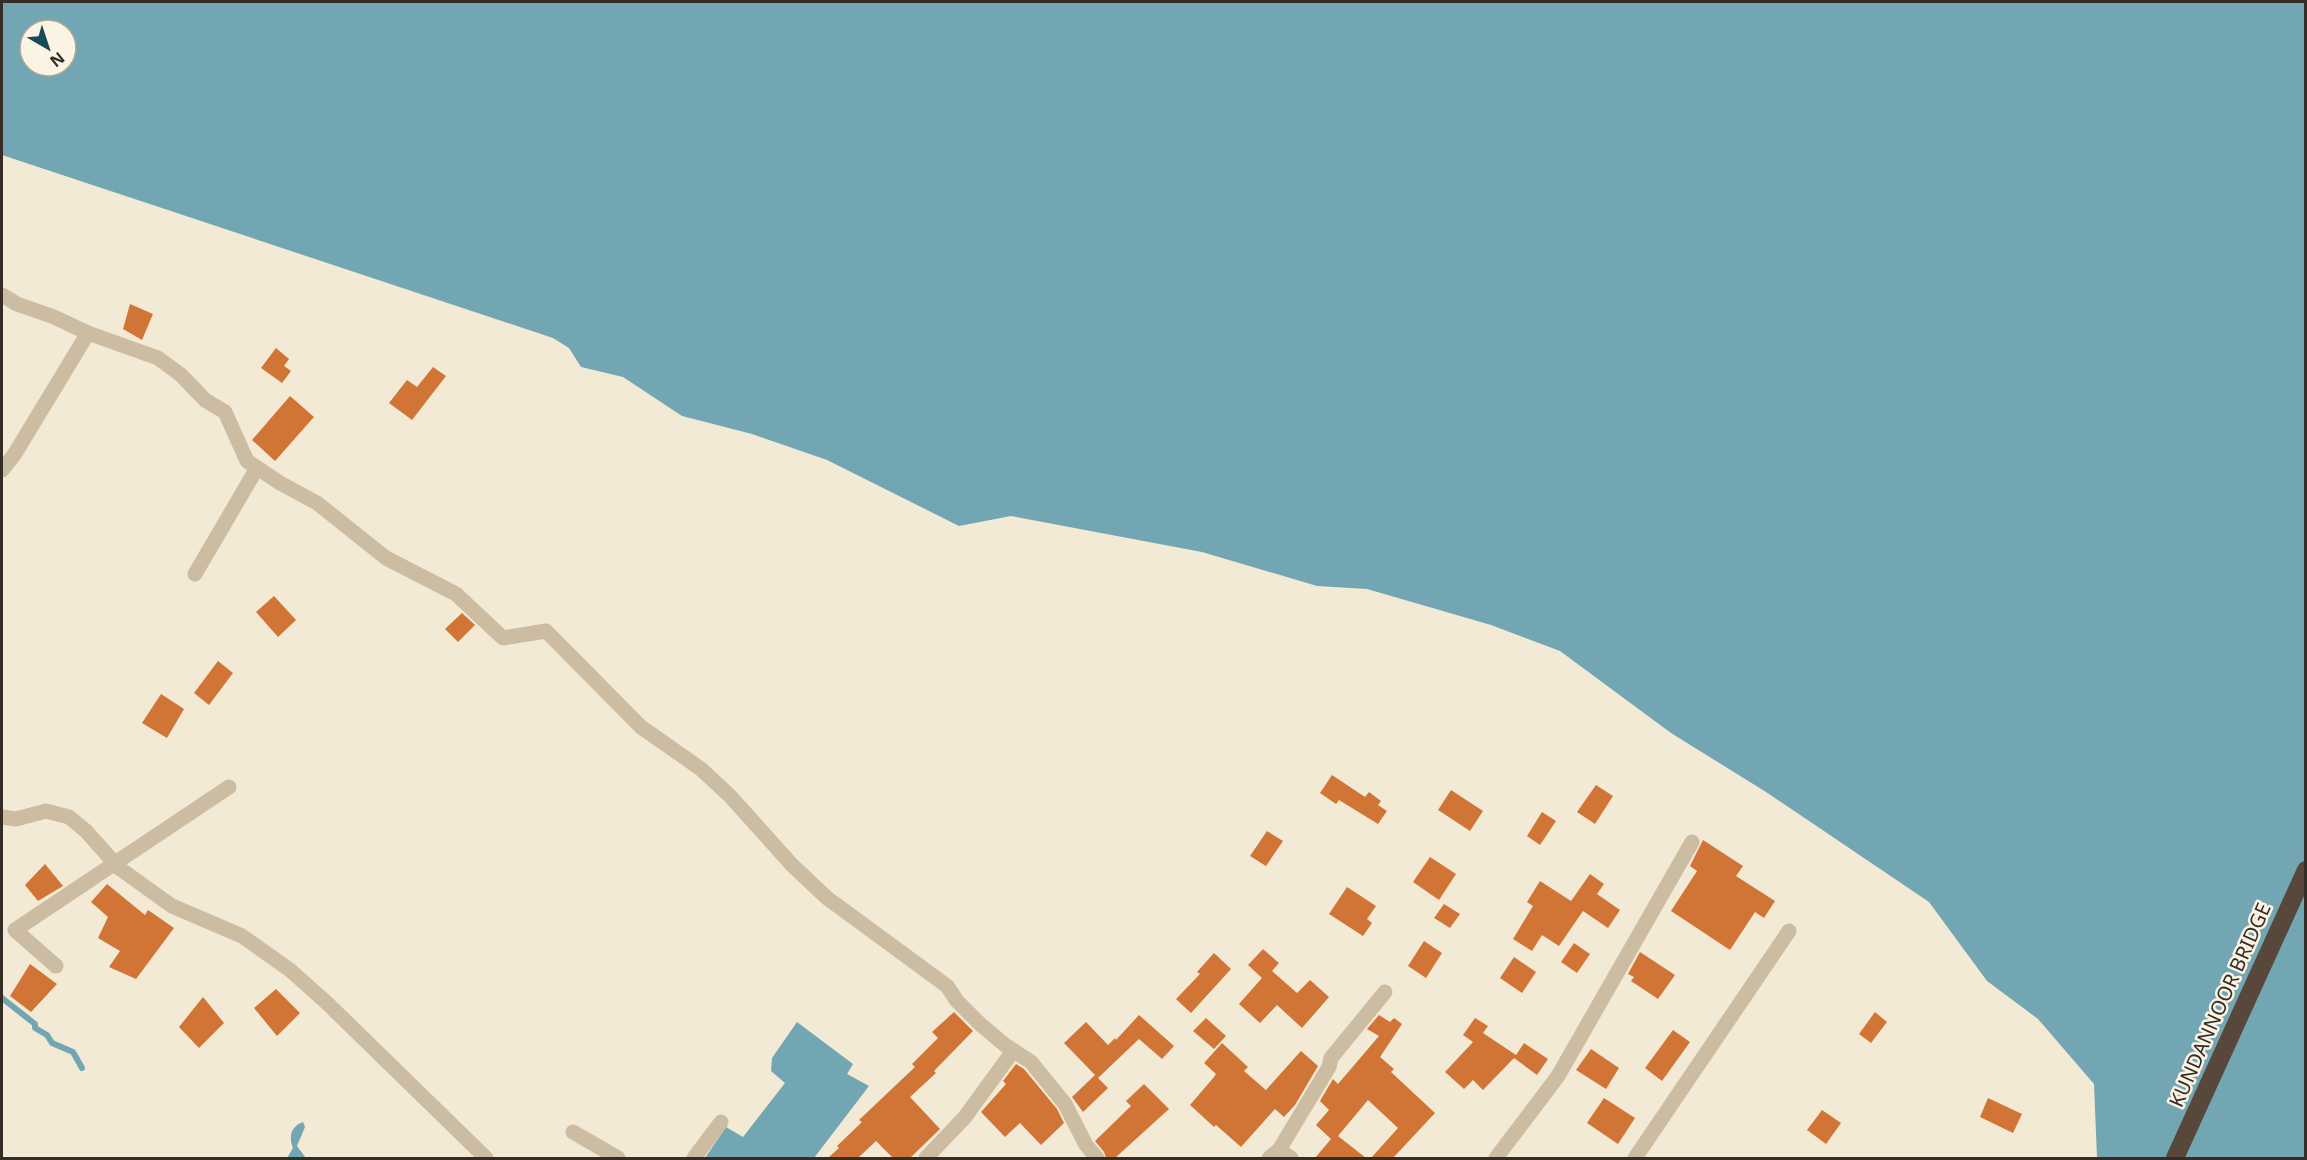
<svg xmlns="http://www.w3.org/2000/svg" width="2307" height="1160" viewBox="0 0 2307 1160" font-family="'Noto Sans',sans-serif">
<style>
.water{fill:#73a6b3;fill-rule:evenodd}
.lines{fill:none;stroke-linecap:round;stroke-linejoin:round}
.stream{stroke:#73a6b3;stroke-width:6}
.building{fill:#d17536}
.street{stroke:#ccbca1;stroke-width:15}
.highway{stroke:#57483b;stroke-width:18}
.labels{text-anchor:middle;stroke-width:5;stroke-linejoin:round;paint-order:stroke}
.street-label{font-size:20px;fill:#352d25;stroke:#fbf3e3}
</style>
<rect width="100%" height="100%" fill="#f3ead6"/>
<g class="water">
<path d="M2 2H2305V1158H2097L2094 1084 2038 1019 1987 981 1929 902 1766 792 1671 733 1560 651 1491 625 1367 589 1317 586 1202 552 1011 516 959 526 827 460 752 434 682 416 623 377 581 367 569 348 553 338 2 155ZM30 30H66V66H30Z"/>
<polygon points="797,1022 853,1064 847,1074 869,1086 814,1158 705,1158 726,1127 743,1137 785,1083 771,1071 772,1058"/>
<path d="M303 1122 305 1127 297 1146 306 1158H287L293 1148C289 1137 290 1127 303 1122Z"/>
</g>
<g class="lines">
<polyline class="stream" points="2,998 35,1024 35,1028 47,1035 52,1043 73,1052 82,1068"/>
</g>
<g class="building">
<polygon points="130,304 153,314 142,340 123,329"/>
<polygon points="276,348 289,359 284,366 291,371 282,383 261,368"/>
<polygon points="433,367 446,376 412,420 389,403 407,380 417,387"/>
<polygon points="290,396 314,417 275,461 252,440"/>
<polygon points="274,596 296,620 278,637 256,612"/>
<polygon points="462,613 475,625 458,642 445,629"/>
<polygon points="218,661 233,673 209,705 194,693"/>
<polygon points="161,694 184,709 167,738 142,723"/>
<polygon points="1332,775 1365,797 1369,792 1381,801 1378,805 1387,811 1378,824 1339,800 1336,804 1320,793"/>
<polygon points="1596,785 1613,796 1595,824 1577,812"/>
<polygon points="1451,790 1483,811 1470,831 1438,810"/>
<polygon points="1542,812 1556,821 1540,845 1527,836"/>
<polygon points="1267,831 1283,841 1266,866 1250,856"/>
<polygon points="1703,840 1743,866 1736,876 1775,901 1764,918 1755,912 1730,950 1671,911 1697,871 1690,866"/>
<polygon points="1430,857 1456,874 1439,900 1413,882"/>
<polygon points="45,864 63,886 38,901 25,885"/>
<polygon points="1590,874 1604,884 1597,894 1620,910 1608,928 1583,911 1559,946 1542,935 1532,951 1513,939 1533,906 1527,902 1540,881 1571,901"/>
<polygon points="107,884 145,915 148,910 174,928 136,979 109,967 120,951 98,938 108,917 91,902"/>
<polygon points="1347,887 1376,906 1367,919 1372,923 1363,936 1329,914"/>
<polygon points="1444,904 1460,914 1450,928 1434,918"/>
<polygon points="1424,941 1442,953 1426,978 1408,966"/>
<polygon points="1574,943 1590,954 1577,973 1561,962"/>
<polygon points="1263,949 1279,963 1272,971 1297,993 1310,980 1329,997 1302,1028 1277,1005 1260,1023 1239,1004 1262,978 1248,965"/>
<polygon points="1640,952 1675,975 1658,999 1631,981 1634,977 1628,974"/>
<polygon points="1214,953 1231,969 1191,1013 1176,999 1200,974 1197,972"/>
<polygon points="1514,957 1536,972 1522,993 1500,978"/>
<polygon points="30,964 57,984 31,1012 10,996"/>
<polygon points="276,989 300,1013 277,1036 254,1008"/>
<polygon points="203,997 224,1023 199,1048 179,1027"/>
<polygon points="954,1012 973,1031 934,1071 936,1073 910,1097 940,1129 910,1158 893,1158 876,1141 858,1158 828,1158 839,1148 837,1146 862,1122 859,1120 915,1067 912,1064 938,1038 932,1032"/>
<polygon points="1875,1012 1887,1022 1871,1043 1859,1034"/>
<polygon points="1139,1015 1174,1046 1162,1059 1139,1039 1098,1078 1108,1088 1083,1112 1072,1097 1095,1075 1064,1043 1086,1022 1108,1045 1115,1038 1116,1040"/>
<polygon points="1379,1015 1390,1022 1394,1018 1402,1024 1380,1057 1394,1069 1391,1072 1435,1113 1393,1158 1371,1158 1398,1128 1368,1100 1338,1136 1366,1158 1315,1158 1331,1139 1316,1125 1329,1110 1320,1101 1333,1079 1338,1084 1379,1036 1367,1029"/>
<polygon points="1206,1018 1226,1036 1214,1049 1193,1031"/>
<polygon points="1475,1018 1488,1026 1483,1033 1516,1055 1524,1043 1548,1059 1537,1075 1514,1058 1483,1090 1473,1080 1464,1089 1445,1072 1473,1042 1463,1035"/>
<polygon points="1673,1030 1690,1042 1662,1081 1645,1068"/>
<polygon points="1222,1043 1248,1067 1244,1071 1266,1090 1301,1051 1318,1066 1295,1105 1284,1117 1275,1109 1241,1147 1216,1125 1214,1127 1190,1105 1214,1077 1216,1074 1204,1063"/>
<polygon points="1591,1049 1619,1068 1606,1089 1576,1070"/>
<polygon points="1016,1064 1024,1069 1057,1109 1064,1123 1041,1145 1020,1123 1005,1137 981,1112 1006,1084 1003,1081"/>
<polygon points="1144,1084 1169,1109 1115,1158 1106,1158 1104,1152 1095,1141 1131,1106 1126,1101"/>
<polygon points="1604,1098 1635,1118 1618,1144 1587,1123"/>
<polygon points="1988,1098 2022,1114 2013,1133 1980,1117"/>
<polygon points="1822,1110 1841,1123 1826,1144 1807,1130"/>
</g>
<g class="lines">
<g class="street">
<polyline points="2,295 17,304 54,317 88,333 158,358 181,375 205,400 225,412 247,461 280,483 317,503 386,558 456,594 503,638 546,631 641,727 701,769 730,796 792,865 827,898 947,986 957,1001 980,1024 1005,1045 1031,1062 1065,1104 1086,1145 1097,1158"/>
<polyline points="2,470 14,455 88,333"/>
<polyline points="195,574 257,468"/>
<polyline points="2,817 16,819 46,811 69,817 86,831 119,868 172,906 242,936 290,970 327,1003 486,1158"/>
<polyline points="56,966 15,930 229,787"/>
<polyline points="573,1132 618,1158"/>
<polyline points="1279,1150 1329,1067 1331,1058 1385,992"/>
<polyline points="694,1158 721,1122"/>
<polyline points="926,1158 965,1117 1013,1051"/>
<polyline points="1269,1158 1279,1150 1291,1158"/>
<polyline points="1496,1158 1558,1076 1692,842"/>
<polyline points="1635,1158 1789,931"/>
</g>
<polyline class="highway" points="2175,1158 2306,870"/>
</g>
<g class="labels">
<g class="street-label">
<text transform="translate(2220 1005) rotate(-66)" y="7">KUNDANNOOR BRIDGE</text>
</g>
</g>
<rect width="2307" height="1160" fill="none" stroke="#352d25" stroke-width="6"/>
<g transform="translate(48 48) rotate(141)"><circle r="28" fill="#fbf3e3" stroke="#aca497" stroke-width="1.5"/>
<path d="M0-4.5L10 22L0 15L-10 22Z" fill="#174b5a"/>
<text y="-9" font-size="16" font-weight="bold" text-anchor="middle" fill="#352d25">N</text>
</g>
</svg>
